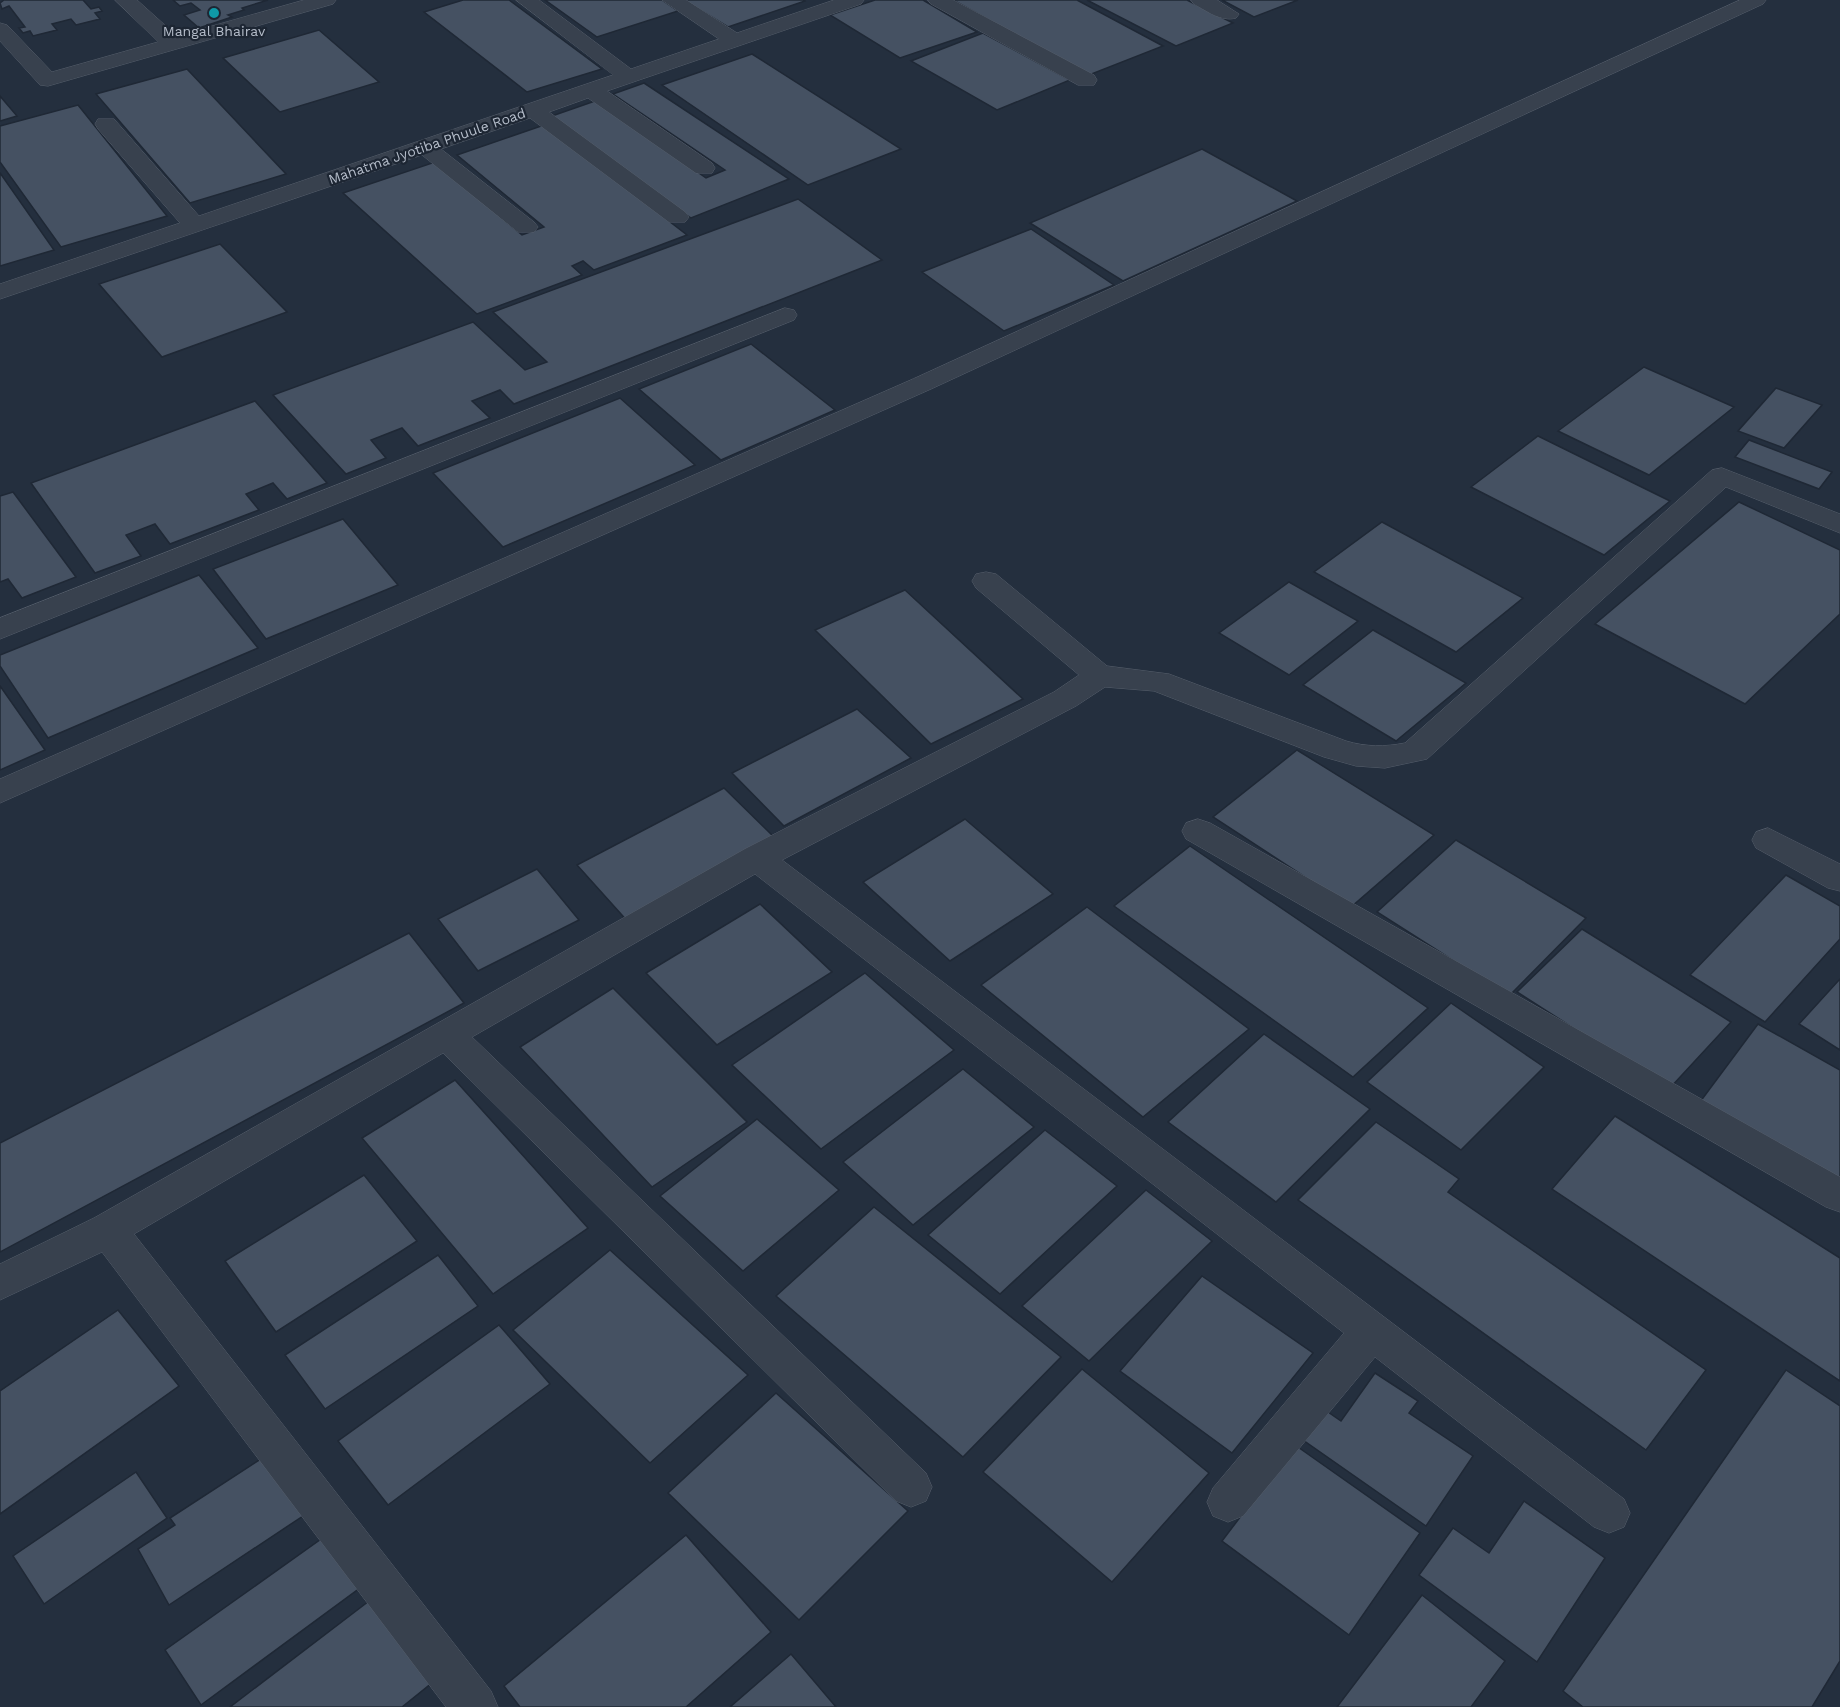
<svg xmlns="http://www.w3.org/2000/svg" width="1840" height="1707" viewBox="0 0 1840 1707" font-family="'Work Sans',sans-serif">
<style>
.building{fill:#455162;stroke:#1f2835;stroke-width:1.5}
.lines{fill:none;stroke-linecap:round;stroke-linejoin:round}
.minor-casing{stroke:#565f6c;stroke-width:1}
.minor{fill:#38414e;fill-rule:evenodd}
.culture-dot{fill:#0f9aa8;stroke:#1d2633;stroke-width:2}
.labels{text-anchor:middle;stroke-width:4.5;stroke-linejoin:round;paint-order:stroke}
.far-poi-label{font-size:14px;fill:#b4bcc9;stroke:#1d2633}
.far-street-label{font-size:14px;fill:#b4bcc9;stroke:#1d2633}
</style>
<rect width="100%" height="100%" fill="#242f3e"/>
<g class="building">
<polygon points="4,0 83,0 91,9 99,7 102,11 95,13 100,19 76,25 71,19 52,24 57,30 33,36 30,31 23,33 19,28 25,27 9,6 2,9 0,3"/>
<polygon points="173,0 268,0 242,8 244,10 228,15 232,17 199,28 184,15 200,10 191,3 180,6"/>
<polygon points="463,0 509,0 602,69 527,92 424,12"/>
<polygon points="545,0 662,0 678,11 597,37"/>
<polygon points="684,0 804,0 805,1 728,27"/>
<polygon points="875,0 923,0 977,32 900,58 830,15"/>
<polygon points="953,0 1077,0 1163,46 1089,75"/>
<polygon points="1087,0 1187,0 1233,23 1176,46"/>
<polygon points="1222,0 1298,0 1254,17"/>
<polygon points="319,30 379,82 280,112 223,58"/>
<polygon points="983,33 1070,80 997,110 911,61"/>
<polygon points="752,54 901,149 808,185 662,85"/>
<polygon points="187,69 286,174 190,203 96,94"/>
<polygon points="644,83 789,179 691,218 549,117 595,101 706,178 725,170 613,94"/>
<polygon points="0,96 17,116 0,121"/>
<polygon points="78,105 167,216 61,247 0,162 0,126"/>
<polygon points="544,125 687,235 594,270 583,261 572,266 582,275 477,314 343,193 435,162 522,235 544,227 457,155"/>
<polygon points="1202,149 1297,201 1123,281 1030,223"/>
<polygon points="0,173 54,250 0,266"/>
<polygon points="798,199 882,260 514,404 500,390 472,401 490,418 418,446 402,428 371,440 386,458 346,474 273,395 473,322 525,370 547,362 493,312"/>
<polygon points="1031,229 1114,285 1004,331 922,272"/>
<polygon points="220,244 287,312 162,357 99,284"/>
<polygon points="751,344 835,410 721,460 639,389"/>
<polygon points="1644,367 1734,407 1649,475 1558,431"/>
<polygon points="1776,388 1822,405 1784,448 1738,431"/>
<polygon points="620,398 695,465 503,547 433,473"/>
<polygon points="255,401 327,483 287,499 273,483 246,494 259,510 170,544 155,524 126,535 141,556 95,573 31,483"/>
<polygon points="1538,436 1670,501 1604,555 1471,487"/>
<polygon points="1749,440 1832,472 1819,489 1735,457"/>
<polygon points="13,492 76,577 22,598 8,579 0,582 0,496"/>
<polygon points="1739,502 1840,550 1840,614 1745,704 1595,624"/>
<polygon points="343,519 398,585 266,639 213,569"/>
<polygon points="1382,522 1523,598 1456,652 1314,572"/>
<polygon points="199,575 258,648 48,738 0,666 0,655"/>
<polygon points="1289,582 1358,621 1289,675 1219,633"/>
<polygon points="905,590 1023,699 931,744 815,630"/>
<polygon points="1373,630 1466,683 1396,741 1303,685"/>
<polygon points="0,686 45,750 0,770"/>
<polygon points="857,709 911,758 784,826 732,773"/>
<polygon points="1297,750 1434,835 1351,907 1213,817"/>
<polygon points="724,788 779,842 630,924 577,865"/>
<polygon points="965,819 1053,894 950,961 863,882"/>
<polygon points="1456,840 1586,918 1509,996 1377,912"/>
<polygon points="1190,846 1428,1008 1353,1077 1114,906"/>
<polygon points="537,869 579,920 478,971 438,919"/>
<polygon points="1786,875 1840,906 1840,939 1765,1022 1690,975"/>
<polygon points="760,904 832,972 717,1045 646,973"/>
<polygon points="1087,907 1249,1029 1143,1117 981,985"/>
<polygon points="1582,929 1731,1022 1669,1089 1517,992"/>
<polygon points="409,933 464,1003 0,1252 0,1143"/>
<polygon points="865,973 954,1050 821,1149 732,1065"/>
<polygon points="1840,979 1840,1050 1799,1024"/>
<polygon points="613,988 747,1122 652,1187 520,1047"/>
<polygon points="1451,1003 1544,1067 1461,1150 1367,1082"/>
<polygon points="1758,1024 1840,1070 1840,1189 1697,1106"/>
<polygon points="1264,1034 1370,1109 1276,1202 1168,1122"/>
<polygon points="963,1069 1034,1127 913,1225 843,1162"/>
<polygon points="455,1080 588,1228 493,1294 362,1138"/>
<polygon points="1615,1116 1840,1258 1840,1381 1552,1189"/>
<polygon points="757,1119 839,1190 743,1271 660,1196"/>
<polygon points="1376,1122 1459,1179 1448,1192 1706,1370 1646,1450 1298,1200"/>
<polygon points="1045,1130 1117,1186 1000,1294 928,1235"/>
<polygon points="364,1175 417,1241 276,1332 225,1261"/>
<polygon points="1146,1190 1212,1241 1089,1361 1022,1306"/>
<polygon points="874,1207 1061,1357 963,1457 776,1296"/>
<polygon points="610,1250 748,1375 650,1463 513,1330"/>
<polygon points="438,1255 478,1306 325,1409 285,1355"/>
<polygon points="1202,1276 1313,1353 1232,1453 1120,1371"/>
<polygon points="118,1310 179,1386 0,1514 0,1391"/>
<polygon points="499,1325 550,1384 388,1505 338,1441"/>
<polygon points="1082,1369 1209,1473 1112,1582 983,1472"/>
<polygon points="1786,1370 1840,1406 1840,1661 1812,1707 1583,1707 1563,1691"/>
<polygon points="1375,1373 1418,1401 1409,1413 1473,1456 1426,1526 1303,1440 1325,1410 1341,1421"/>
<polygon points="776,1393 908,1511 799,1620 668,1493"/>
<polygon points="1295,1445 1420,1533 1349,1635 1222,1541"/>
<polygon points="267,1455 306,1514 169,1605 138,1549 175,1525 170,1518"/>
<polygon points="136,1472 167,1518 44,1604 13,1556"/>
<polygon points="1524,1501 1605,1558 1537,1662 1419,1575 1453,1528 1489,1553"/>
<polygon points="331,1532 368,1582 201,1705 165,1650"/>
<polygon points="686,1535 771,1632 686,1707 520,1707 504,1686"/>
<polygon points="1422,1595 1505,1661 1471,1707 1337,1707"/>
<polygon points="373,1598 433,1682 402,1707 230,1707"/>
<polygon points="791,1654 836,1707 730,1707"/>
</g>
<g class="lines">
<defs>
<g id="minor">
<polygon points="115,0 137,0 177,36 304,0 336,0 333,4 48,86 40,85 0,41 0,23 7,25 52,72 158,42"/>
<polygon points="516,0 539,0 631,69 719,39 662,0 686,0 737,33 834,0 864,0 861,4 607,91 712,163 715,168 712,173 696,173 588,98 549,112 685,212 689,217 685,222 669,222 530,118 441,149 534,222 538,227 534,232 518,232 422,155 0,299 0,284 180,223 98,129 95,124 98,119 114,119 199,216 613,75"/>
<polygon points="928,0 953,0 1094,75 1097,80 1094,85 1078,85 931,4"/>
<path d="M1191 0H1217L1239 14 1236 18C1221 22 1207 11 1194 4Z"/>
<polygon points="1740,0 1766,0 1763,4 931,389 0,803 0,779 913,379"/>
<polygon points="785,308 794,310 797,315 794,320 0,639 0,618"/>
<path d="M1722 468 1840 514V533L1726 487 1427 759 1385 768 1356 766 1324 757 1154 691 1105 687 1076 706 782 860 1624 1499 1630 1513 1624 1527 1609 1533 1594 1527 1375 1357 1243 1516 1228 1522 1213 1516 1207 1502 1213 1488 1344 1333 755 874 472 1037 926 1473 932 1487 926 1501 911 1507 896 1501 443 1053 134 1234 491 1691 498 1707H446L102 1252 0 1300V1264L94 1218 745 849 1054 692 1079 675 976 588 972 581 976 574 986 572 996 574 1107 666 1169 674 1346 741C1366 747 1385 747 1405 743L1712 470Z"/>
<polygon points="1198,819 1210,823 1840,1177 1840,1212 1826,1207 1186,839 1182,831 1186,823"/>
<polygon points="1768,828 1840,864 1840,891 1828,888 1756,848 1752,840 1756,832"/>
</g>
</defs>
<use href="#minor" class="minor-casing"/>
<use href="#minor" class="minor"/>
</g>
<circle class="culture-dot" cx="214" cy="13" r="6"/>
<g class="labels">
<g class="far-poi-label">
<text x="214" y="36">Mangal Bhairav</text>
</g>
<g class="far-street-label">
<text transform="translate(427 146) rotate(-19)" y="5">Mahatma Jyotiba Phuule Road</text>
</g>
</g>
</svg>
